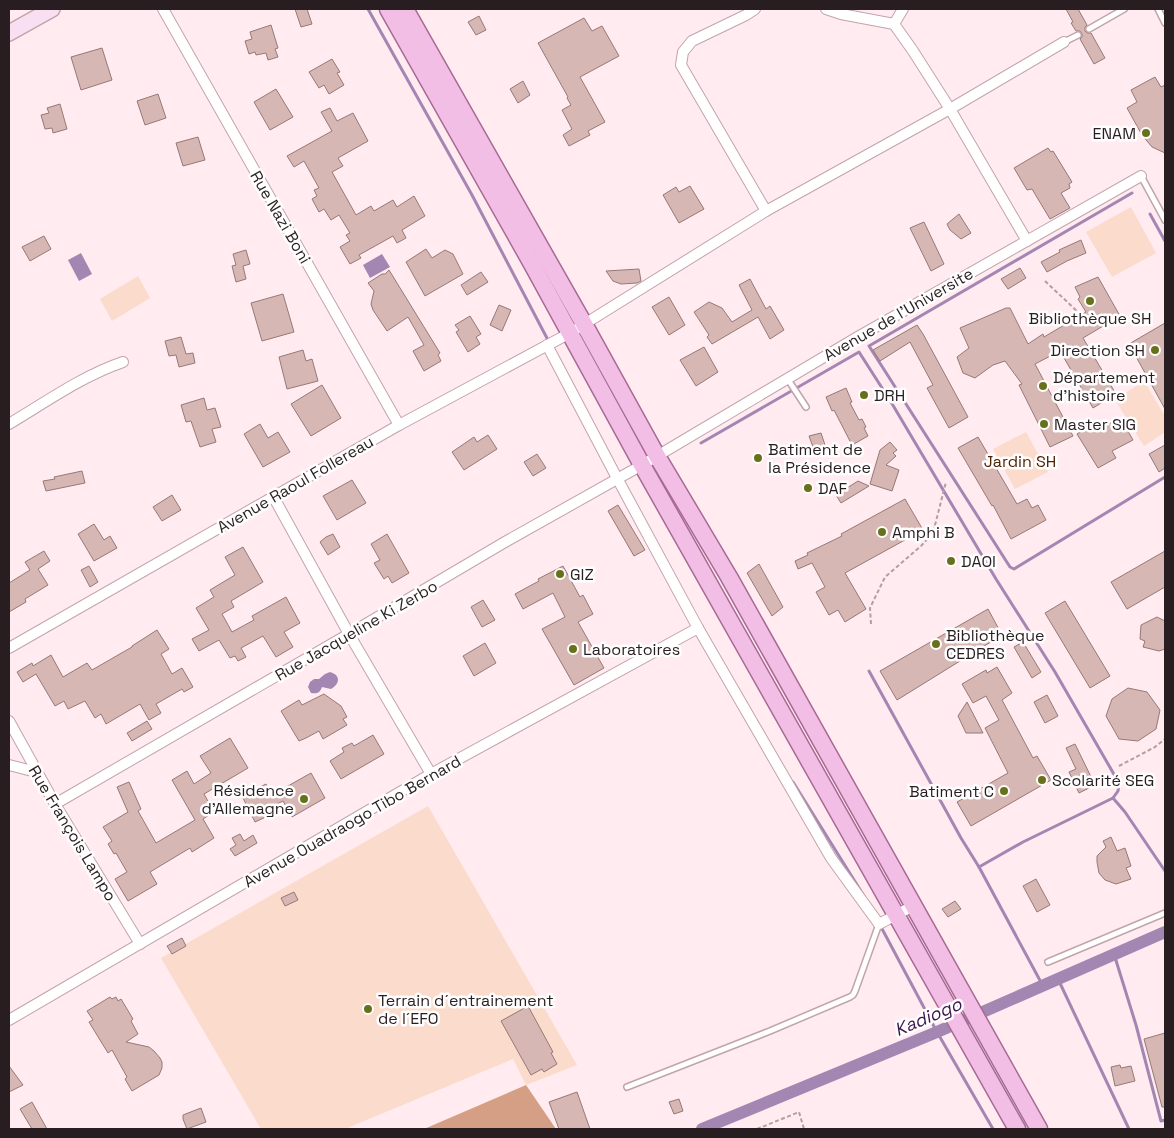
<svg xmlns="http://www.w3.org/2000/svg" width="1174" height="1138" viewBox="0 0 1174 1138" font-family="'Space Grotesk',sans-serif">
<style>
.green{fill:#fbdbcc}
.forest{fill:#d59f85}
.water{fill:#a486b3}
.lines{fill:none;stroke-linecap:round;stroke-linejoin:round}
.stream{stroke:#a486b3;stroke-width:3}
.canal{stroke:#a486b3;stroke-width:12}
.building{fill:#d7b7b4;stroke:#967976}
.service-casing{stroke:#c2a4ac;stroke-width:8}
.minor-casing{stroke:#c2a4ac;stroke-width:12}
.secondary-casing{stroke:#c2a4ac;stroke-width:18}
.primary-casing{stroke:#a76a94;stroke-width:19}
.path{stroke:#b09fa3;stroke-width:2;stroke-dasharray:4 2.5;stroke-linecap:butt}
.service{stroke:#fff;stroke-width:5}
.minor{stroke:#fff;stroke-width:10}
.secondary{stroke:#f9dff2;stroke-width:15}
.primary{stroke:#f3bee5;stroke-width:16}
.poi-dot{fill:#67711b;stroke:#fefefe;stroke-width:2}
.labels{text-anchor:middle;stroke-width:5;stroke-linejoin:round;paint-order:stroke}
.poi-label{font-size:16px;fill:#281d20;stroke:#fefefe;text-anchor:start}
.street-label{font-size:16px;fill:#281d20;stroke:#fefefe}
.park-label{font-size:16px;fill:#522104;stroke:#fefefe}
.water-label{font-size:18px;font-style:italic;fill:#3d154e;stroke:#fefefe}
</style>
<rect width="100%" height="100%" fill="#ffebf0"/>
<g class="green">
<polygon points="1131,207 1156,253 1112,277 1086,232"/>
<polygon points="138,276 150,298 112,321 100,299"/>
<polygon points="1144,381 1165,416 1165,432 1144,446 1115,400"/>
<polygon points="1026,432 1048,472 1015,489 993,449"/>
<polygon points="428,806 577,1065 526,1085 513,1059 345,1129 261,1129 161,958"/>
</g>
<polygon class="forest" points="526,1085 556,1129 424,1129"/>
<g class="water">
<polygon points="81,253 92,274 79,281 68,260"/>
<polygon points="382,254 390,267 370,278 363,265"/>
<path d="M330 672C341 675 340 684 331 689L322 687C320 693 317 694 311 693L308 687 310 682 314 679H319L325 674Z"/>
</g>
<g class="lines">
<g class="stream">
<polyline points="368,9 472,195 549,342"/>
<polyline points="1132,193 869,346 1010,567 1014,569 1165,477"/>
<polyline points="1150,214 1165,241"/>
<polyline points="701,443 859,352 891,402 996,579 1055,672 1119,783 1118,791 1113,798 1023,842 979,867"/>
<polyline points="869,671 961,838 979,867 1043,986"/>
<polyline points="793,782 864,896"/>
<polyline points="1113,798 1125,812 1165,871"/>
<polyline points="880,925 937,1032 993,1129"/>
<polyline points="1114,954 1136,1025 1161,1121 1165,1120"/>
<polyline points="1058,979 1129,1129"/>
</g>
<polyline class="canal" points="702,1129 937,1032 1165,932"/>
</g>
<g class="building">
<polygon points="295,9 307,9 312,24 301,27"/>
<polygon points="1066,9 1078,9 1087,25 1085,27 1085,31 1087,33 1091,33 1105,58 1094,64 1080,39 1082,37 1082,34 1080,31 1076,31 1071,23 1073,22"/>
<polygon points="479,16 486,30 476,35 468,22"/>
<polygon points="584,18 592,31 602,26 619,56 580,77 605,122 588,131 590,135 569,146 563,135 572,129 562,110 571,105 567,98 568,97 538,43"/>
<polygon points="271,25 278,48 275,49 278,57 268,60 266,53 256,55 255,52 249,54 245,41 252,39 250,32"/>
<polygon points="102,48 112,80 81,90 71,57"/>
<polygon points="332,59 340,72 337,73 344,85 329,94 324,85 319,88 309,72"/>
<polygon points="1155,77 1161,87 1165,85 1165,153 1152,147 1142,135 1127,108 1137,102 1131,90"/>
<polygon points="523,81 530,95 518,103 510,89"/>
<polygon points="276,89 293,117 270,130 254,102"/>
<polygon points="158,94 166,118 145,125 137,101"/>
<polygon points="60,104 67,129 53,133 52,128 45,129 41,115 49,113 47,108"/>
<polygon points="330,108 337,121 353,113 368,141 338,158 343,166 332,172 356,215 371,206 374,211 393,200 397,207 414,196 425,216 402,230 406,238 397,243 393,236 359,255 361,258 350,264 340,247 350,241 346,235 350,233 339,215 331,220 324,209 319,212 312,199 317,196 314,190 319,188 304,161 294,167 287,156 332,131 321,112"/>
<polygon points="198,137 205,160 183,166 176,143"/>
<polygon points="1048,148 1051,152 1053,151 1072,182 1069,184 1070,188 1061,193 1070,208 1050,219 1032,189 1027,190 1014,168"/>
<polygon points="690,186 704,209 679,223 663,195 676,187 679,192"/>
<polygon points="959,214 971,233 961,239 950,230 947,224"/>
<polygon points="924,222 944,264 931,271 910,228"/>
<polygon points="44,236 51,249 30,261 22,247"/>
<polygon points="1081,240 1086,253 1067,261 1047,272 1041,262 1060,252 1059,250"/>
<polygon points="426,249 432,258 445,250 453,254 463,274 425,296 406,262"/>
<polygon points="246,250 250,264 243,266 246,279 236,282 232,266 236,265 233,254"/>
<polygon points="1020,268 1026,278 1008,289 1001,279"/>
<polygon points="639,269 641,281 637,283 621,284 613,281 606,271"/>
<polygon points="389,270 440,353 438,355 441,361 424,371 413,351 424,345 408,317 387,331 373,310 371,304 374,291 368,283 382,274 385,274"/>
<polygon points="481,272 488,282 467,295 461,285"/>
<polygon points="1098,277 1120,316 1083,338 1116,394 1093,408 1060,351 1035,364 1073,436 1050,447 1019,385 1022,384 1005,361 993,365 975,378 963,373 957,357 969,348 960,328 1006,308 1010,308 1028,344 1043,334 1044,337 1086,312 1078,299 1080,297 1075,287"/>
<polygon points="750,279 766,309 770,306 784,330 770,339 758,317 712,344 707,337 709,335 694,312 709,302 722,308 732,322 752,310 739,285"/>
<polygon points="283,294 294,332 262,341 251,303"/>
<polygon points="669,297 685,325 669,335 652,307"/>
<polygon points="499,305 511,310 502,331 490,325"/>
<polygon points="470,316 481,334 476,337 480,344 468,352 456,332 459,330 455,325"/>
<polygon points="1165,323 1165,409 1129,344"/>
<polygon points="917,325 923,334 968,417 949,428 927,388 933,385 910,342 880,361 873,350"/>
<polygon points="181,337 186,354 193,353 195,363 179,367 176,355 169,356 165,341"/>
<polygon points="704,347 718,372 696,386 680,360"/>
<polygon points="303,350 306,361 312,359 318,381 287,389 279,357"/>
<polygon points="322,385 341,418 311,436 291,404"/>
<polygon points="846,388 852,402 850,403 859,420 862,419 866,427 864,428 868,436 852,445 834,410 832,411 826,397"/>
<polygon points="204,398 207,410 215,408 221,427 212,429 216,442 200,447 191,421 186,422 181,405"/>
<polygon points="1121,419 1133,440 1112,451 1116,458 1098,468 1077,434 1096,423 1098,428"/>
<polygon points="260,424 268,438 278,432 290,452 263,467 244,434"/>
<polygon points="821,433 825,445 817,447 813,447 809,436"/>
<polygon points="488,435 497,449 464,470 452,452 474,437 477,442"/>
<polygon points="978,437 1017,504 1027,499 1032,508 1038,505 1046,520 1011,539 993,505 992,506 958,448"/>
<polygon points="890,442 897,450 893,453 896,456 886,465 899,470 892,491 870,484 880,450"/>
<polygon points="1165,445 1165,468 1159,472 1149,454"/>
<polygon points="537,454 546,468 533,476 524,462"/>
<polygon points="82,471 85,483 46,491 43,481 55,479 54,477"/>
<polygon points="352,480 366,503 337,520 323,496"/>
<polygon points="858,481 869,486 841,503 836,495"/>
<polygon points="172,495 181,510 162,521 153,507"/>
<polygon points="905,499 923,530 845,573 866,609 845,622 838,610 829,615 816,592 825,587 812,563 798,569 795,561 808,555 807,553 842,536 841,534"/>
<polygon points="618,505 645,550 634,556 608,511"/>
<polygon points="94,524 104,540 110,536 117,548 94,561 78,534"/>
<polygon points="333,534 340,547 328,555 320,542 326,537"/>
<polygon points="387,534 409,573 392,583 388,576 384,579 374,563 380,560 371,544"/>
<polygon points="243,547 263,582 231,601 234,607 222,614 232,632 254,620 252,616 286,597 300,623 284,632 293,647 276,657 263,636 241,648 246,657 238,661 235,656 230,658 219,640 199,651 192,639 209,630 196,608 214,597 210,590 235,575 225,557"/>
<polygon points="44,551 50,561 38,569 48,585 25,599 26,602 9,612 9,583 30,570 25,562"/>
<polygon points="1165,551 1165,587 1127,609 1111,582"/>
<polygon points="759,564 783,607 772,616 747,573"/>
<polygon points="89,566 98,582 90,587 81,570"/>
<polygon points="563,566 580,597 583,595 593,614 578,622 604,668 574,685 542,629 565,617 553,593 523,609 515,594 539,581 538,579"/>
<polygon points="483,600 495,620 482,627 471,607"/>
<polygon points="1065,601 1110,676 1090,688 1045,613"/>
<polygon points="988,609 1002,635 897,700 880,671"/>
<polygon points="1157,617 1165,621 1165,649 1159,651 1143,647 1145,641 1140,639 1141,625"/>
<polygon points="157,630 169,649 161,654 172,674 182,668 193,687 184,692 182,689 156,704 161,713 149,720 140,704 106,724 101,714 95,718 85,701 68,709 64,701 55,706 36,674 23,682 17,672 32,663 33,666 51,655 63,677 87,663 92,670 132,647 132,646"/>
<polygon points="1023,642 1041,672 1032,678 1014,647"/>
<polygon points="485,643 496,663 474,676 463,656"/>
<polygon points="997,667 1012,693 1002,700 1033,758 1037,756 1051,780 971,826 957,802 1008,773 985,728 999,720 986,696 973,703 962,684 986,670 987,673"/>
<polygon points="1128,688 1147,692 1160,710 1156,729 1138,741 1119,739 1106,716 1112,699"/>
<polygon points="324,694 341,706 347,717 343,719 347,725 323,739 319,731 306,738 299,741 281,711 299,700 302,705"/>
<polygon points="1047,695 1058,716 1045,723 1034,702"/>
<polygon points="967,702 983,733 966,733 958,716"/>
<polygon points="147,721 152,729 132,741 127,733"/>
<polygon points="373,735 384,754 341,779 330,761 344,752 342,748 352,743 354,746"/>
<polygon points="230,738 248,768 204,794 214,812 203,819 214,838 192,852 190,848 150,872 157,884 128,901 115,879 127,872 116,853 114,854 108,844 112,841 103,827 128,812 117,787 129,782 141,809 138,811 156,843 195,820 172,780 187,771 194,784 211,773 200,756"/>
<polygon points="1075,744 1095,785 1079,793 1069,772 1076,769 1066,748"/>
<polygon points="311,773 325,798 292,817 283,801 265,810 268,816 255,822 242,796 266,784 272,795"/>
<polygon points="240,834 244,841 253,835 257,843 235,856 230,849 236,845 232,838"/>
<polygon points="1111,837 1117,851 1125,848 1131,866 1126,868 1131,879 1116,884 1105,880 1099,873 1097,862 1097,856 1106,847 1103,841"/>
<polygon points="1036,879 1050,905 1037,912 1023,886"/>
<polygon points="294,892 298,900 285,906 281,898"/>
<polygon points="955,901 961,909 948,917 942,909"/>
<polygon points="182,938 186,946 172,954 167,946"/>
<polygon points="110,997 112,999 116,997 118,1001 121,999 133,1019 131,1021 138,1034 126,1042 149,1047 154,1051 160,1058 162,1062 162,1068 159,1075 132,1091 125,1079 127,1077 112,1050 108,1053 89,1022 93,1020 87,1011"/>
<polygon points="528,1006 553,1052 551,1053 557,1064 544,1072 542,1069 531,1075 501,1021"/>
<polygon points="1165,1033 1165,1107 1162,1107 1144,1039"/>
<polygon points="1120,1065 1121,1068 1131,1066 1135,1081 1115,1086 1111,1067"/>
<polygon points="9,1066 23,1085 9,1092"/>
<polygon points="577,1092 590,1129 559,1129 549,1102"/>
<polygon points="679,1099 683,1111 674,1114 669,1102"/>
<polygon points="32,1102 47,1129 32,1129 20,1109"/>
<polygon points="201,1108 206,1122 187,1129 183,1119 183,1115"/>
</g>
<g class="lines">
<defs>
<g id="service">
<polyline points="1158,9 1165,23"/>
<polyline points="1089,29 1124,9"/>
<polyline points="1064,42 1078,35"/>
<polyline points="1141,176 1165,220"/>
<polyline points="787,378 806,407"/>
<polyline points="1048,962 1165,913"/>
<polyline points="627,1087 770,1031 850,997 853,995 855,991 879,924"/>
</g>
<g id="minor">
<polyline points="163,9 399,425"/>
<polyline points="755,9 746,15 692,41 683,52 681,65 766,211"/>
<polyline points="826,9 841,14 894,24"/>
<polyline points="903,9 894,24 913,51 950,109 1027,241"/>
<polyline points="547,345 617,478 698,628 831,858 879,924 913,906"/>
<path d="M9 424C46 402 82 376 123 362"/>
<polyline points="273,496 349,634 431,774"/>
<polyline points="9,648 399,425 570,333 766,211 950,109 1064,42"/>
<polyline points="9,721 55,804 140,944"/>
<polyline points="9,765 36,772"/>
<polyline points="55,804 349,634 505,542 642,465 856,338 1141,176"/>
<polyline points="9,1020 431,774 698,628"/>
</g>
<polyline id="secondary" points="9,33 52,9"/>
<g id="primary">
<polyline points="388,9 532,264 642,465 1017,1129"/>
<polyline points="405,9 584,324 657,456 729,577 1039,1129"/>
</g>
</defs>
<use href="#service" class="service-casing"/>
<use href="#minor" class="minor-casing"/>
<use href="#secondary" class="secondary-casing"/>
<use href="#primary" class="primary-casing"/>
<g class="path">
<polyline points="1045,281 1080,314"/>
<polyline points="871,624 870,608 885,577 921,546 933,533 946,482"/>
<polyline points="1119,766 1155,747 1165,739"/>
<polyline points="757,1129 799,1112 804,1129"/>
</g>
<use href="#service" class="service"/>
<use href="#minor" class="minor"/>
<use href="#secondary" class="secondary"/>
<use href="#primary" class="primary"/>
</g>
<g class="poi-dot">
<circle cx="1146" cy="133" r="5"/>
<circle cx="1090" cy="301" r="5"/>
<circle cx="1155" cy="350" r="5"/>
<circle cx="1043" cy="386" r="5"/>
<circle cx="864" cy="395" r="5"/>
<circle cx="1044" cy="424" r="5"/>
<circle cx="758" cy="458" r="5"/>
<circle cx="808" cy="488" r="5"/>
<circle cx="882" cy="532" r="5"/>
<circle cx="951" cy="561" r="5"/>
<circle cx="560" cy="574" r="5"/>
<circle cx="936" cy="644" r="5"/>
<circle cx="573" cy="649" r="5"/>
<circle cx="1042" cy="780" r="5"/>
<circle cx="1004" cy="791" r="5"/>
<circle cx="304" cy="799" r="5"/>
<circle cx="368" cy="1009" r="5"/>
</g>
<g class="labels">
<g class="poi-label">
<text x="1136" y="139" text-anchor="end">ENAM</text>
<text x="1090" y="324" text-anchor="middle">Bibliothèque SH</text>
<text x="1145" y="356" text-anchor="end">Direction SH</text>
<text x="1053" y="383">Département<tspan x="1053" dy="18">d'histoire</tspan></text>
<text x="874" y="401">DRH</text>
<text x="1054" y="430">Master SIG</text>
<text x="768" y="455">Batiment de<tspan x="768" dy="18">la Présidence</tspan></text>
<text x="818" y="494">DAF</text>
<text x="892" y="538">Amphi B</text>
<text x="961" y="567">DAOI</text>
<text x="570" y="580">GIZ</text>
<text x="946" y="641">Bibliothèque<tspan x="946" dy="18">CEDRES</tspan></text>
<text x="583" y="655">Laboratoires</text>
<text x="1052" y="786">Scolarité SEG</text>
<text x="294" y="796" text-anchor="end">Résidence<tspan x="294" dy="18">d'Allemagne</tspan></text>
<text x="994" y="797" text-anchor="end">Batiment C</text>
<text x="378" y="1006">Terrain d´entrainement<tspan x="378" dy="18">de l´EFO</tspan></text>
</g>
<g class="street-label">
<text transform="translate(281 217) rotate(60)" y="6">Rue Nazi Boni</text>
<text transform="translate(898 314) rotate(-30)" y="6">Avenue de l'Universite</text>
<text transform="translate(295 484) rotate(-30)" y="6">Avenue Raoul Follereau</text>
<text transform="translate(356 630) rotate(-30)" y="6">Rue Jacqueline Ki Zerbo</text>
<text transform="translate(352 821) rotate(-30)" y="6">Avenue Ouadraogo Tibo Bernard</text>
<text transform="translate(73 833) rotate(59)" y="6">Rue François Lampo</text>
</g>
<g class="park-label">
<text x="1020" y="467">Jardin SH</text>
</g>
<g class="water-label">
<text transform="translate(928 1017) rotate(-23)" y="6">Kadiogo</text>
</g>
</g>
<rect width="1174" height="1138" fill="none" stroke="#281d20" stroke-width="20"/>
</svg>
